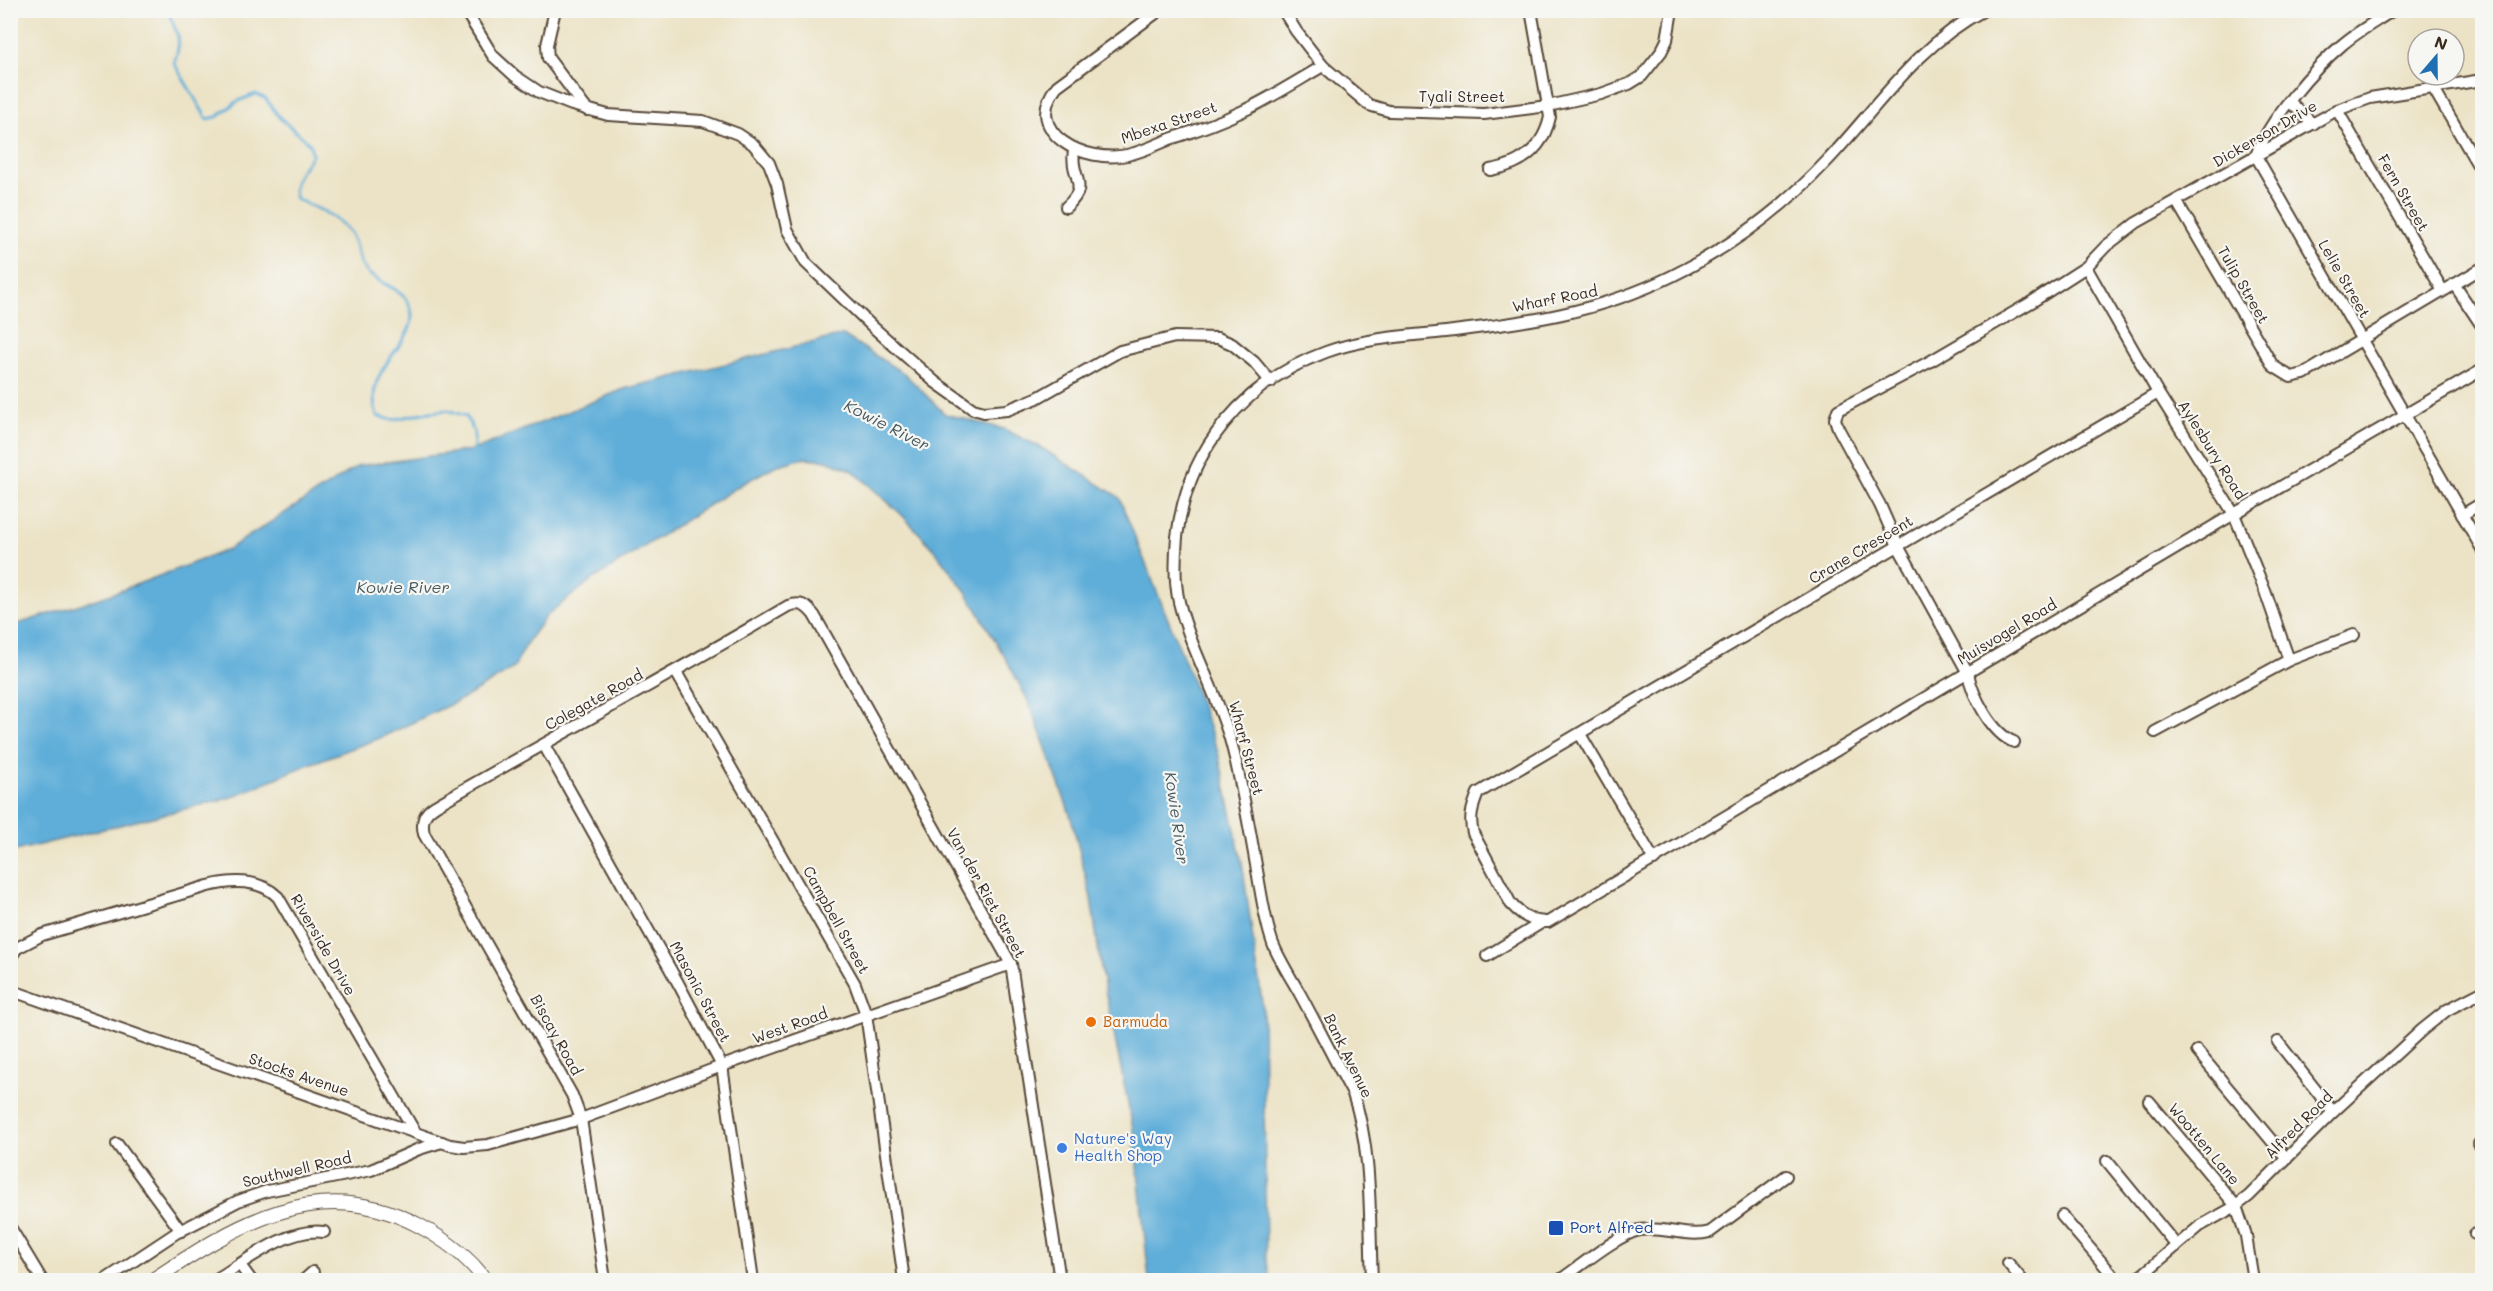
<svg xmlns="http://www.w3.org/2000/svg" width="2493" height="1291" viewBox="0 0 2493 1291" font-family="Mali,sans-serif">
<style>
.water{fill:#5eaed9;stroke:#4c6c7c;stroke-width:1.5}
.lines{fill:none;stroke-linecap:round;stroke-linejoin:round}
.stream{stroke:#5eaed9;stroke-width:3}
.minor-casing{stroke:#564637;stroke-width:14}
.major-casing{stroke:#564637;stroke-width:16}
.minor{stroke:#fff;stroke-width:10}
.major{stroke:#fff;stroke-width:14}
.food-dot{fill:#e8710a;stroke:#f6f6f2;stroke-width:2}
.shop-dot{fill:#3f7fe0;stroke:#f6f6f2;stroke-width:2}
.transit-dot{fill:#1a4fb4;stroke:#f6f6f2;stroke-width:2}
.labels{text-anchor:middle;stroke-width:4.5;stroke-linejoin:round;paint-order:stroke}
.street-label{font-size:15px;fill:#3b2a1e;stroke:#f6f6f2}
.food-label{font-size:15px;fill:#c56008;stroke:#f6f6f2;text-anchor:start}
.shop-label{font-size:15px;fill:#366cbe;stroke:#f6f6f2;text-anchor:start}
.transit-label{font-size:15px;fill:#164399;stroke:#f6f6f2;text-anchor:start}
.water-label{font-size:16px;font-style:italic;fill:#47585f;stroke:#f6f6f2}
</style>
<rect width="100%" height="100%" fill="#f6f6f2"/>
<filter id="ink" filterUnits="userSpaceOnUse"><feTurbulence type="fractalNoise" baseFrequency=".0167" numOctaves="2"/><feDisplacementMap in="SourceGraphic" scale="12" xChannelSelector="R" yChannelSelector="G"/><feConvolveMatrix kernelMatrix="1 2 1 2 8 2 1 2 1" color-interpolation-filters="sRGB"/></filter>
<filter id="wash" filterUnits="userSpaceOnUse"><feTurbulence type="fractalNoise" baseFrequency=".008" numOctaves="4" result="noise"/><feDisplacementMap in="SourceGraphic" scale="24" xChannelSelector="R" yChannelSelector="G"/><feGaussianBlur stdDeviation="1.35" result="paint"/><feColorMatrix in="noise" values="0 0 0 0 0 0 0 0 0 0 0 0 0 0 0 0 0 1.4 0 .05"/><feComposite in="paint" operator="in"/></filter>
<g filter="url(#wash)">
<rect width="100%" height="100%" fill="#ece3c6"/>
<polygon class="water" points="843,335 905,374 945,414 1004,429 1040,447 1119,497 1188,669 1218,752 1242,862 1263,1009 1266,1256 1270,1280 1149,1280 1134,1133 1102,975 1091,898 1071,817 1030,705 1006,659 967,593 932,547 901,514 852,470 826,460 804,458 775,466 742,484 592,580 547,615 528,641 514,668 466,697 380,738 307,765 229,798 11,852 11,626 109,595 227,550 358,466 473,450 624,389"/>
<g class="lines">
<path class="stream" d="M168 10C176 36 184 34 174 63L207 119 217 117 238 101 256 94 266 99 279 117 310 144 312 155C303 169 289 182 296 199 313 207 339 216 350 233 357 243 357 257 363 267 372 282 400 286 409 304 427 340 359 364 377 416L392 420 423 413 447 410 466 416 474 432V452"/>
</g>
</g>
<g filter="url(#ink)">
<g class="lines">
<defs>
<g id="minor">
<polyline points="465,10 493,56 515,76 539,92 572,105 608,115 703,121 738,134 753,144 769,163 777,184 787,229 806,263 874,328 935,382 973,409 984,412 1007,410 1037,398 1120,351 1175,337 1218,338 1232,344 1254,362 1271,382"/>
<polyline points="555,10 547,45 548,58 587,110"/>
<path d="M1160 10 1057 86C1020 133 1086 164 1127 155 1142 152 1156 145 1170 139 1195 131 1220 122 1243 111 1271 98 1297 81 1323 66"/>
<polyline points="1283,10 1296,31 1323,66 1369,105 1389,111 1484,114 1548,106 1601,94 1629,84 1642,76 1661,52 1667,40 1672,10"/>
<polyline points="1287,16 1301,10"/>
<polyline points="2432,86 2482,172"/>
<polyline points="2290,102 2313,124"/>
<polyline points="2337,110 2443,291"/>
<polyline points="2256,156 2482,549"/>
<path d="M2256 156C2269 120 2314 68 2343 44 2358 31 2377 21 2393 10"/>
<path d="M1490 170C1521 165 1543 149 1550 117L1531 10"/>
<polyline points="2177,202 2273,366 2291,377 2304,374 2482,268"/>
<path d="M1066 207C1092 184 1069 178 1074 150"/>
<polyline points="2086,267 2158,393 2234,514 2265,591 2289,660"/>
<polyline points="2454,284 2482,326"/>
<path d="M2158 393 1478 793C1472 808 1469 818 1473 833L1511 904C1521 915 1533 923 1548 922L2234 514 2482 370"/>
<polyline points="2462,515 2482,503"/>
<polyline points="676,672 855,984 866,1014 904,1280"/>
<polyline points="2155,732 2289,660 2354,635"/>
<polyline points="1580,734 1654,860"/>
<path d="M2014 742C1992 734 1972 695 1968 673L1898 546 1880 505 1838 428 1835 419 1838 410 1929 362 2030 303 2086 267 2106 246 2136 223 2337 110 2370 98 2482 80"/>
<polyline points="544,745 678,983 722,1066 753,1280"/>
<polyline points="1487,956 1541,923"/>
<path d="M10 958 17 948 42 935 208 886C232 880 259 878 278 897L415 1132"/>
<polyline points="10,990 450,1145 464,1147 488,1145 581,1119 722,1066 1011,964"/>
<polyline points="2278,1042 2333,1112"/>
<polyline points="2197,1051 2286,1158"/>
<polyline points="2149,1101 2236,1206 2246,1236 2253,1280"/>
<polyline points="117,1144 181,1231"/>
<polyline points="2479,1144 2482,1143"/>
<polyline points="2107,1161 2176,1245"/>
<polyline points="2062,1216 2117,1280"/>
<polyline points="10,1227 42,1280"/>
<polyline points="2475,1234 2482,1233"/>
<polyline points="2008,1263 2022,1280"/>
<polyline points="240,1265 251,1280"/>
<polyline points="105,1280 176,1233 238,1201 267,1191 371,1170 419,1149 442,1142"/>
<path d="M215 1280C245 1262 287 1227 324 1232"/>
<polyline points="304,1280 313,1272"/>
<path d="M605 1280 581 1119 572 1095 424 834C421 821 424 813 435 806 552 738 671 675 788 606 801 602 806 605 814 615L1011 964 1060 1280"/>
<path d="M1372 1280C1369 1219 1373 1153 1353 1094 1335 1061 1318 1027 1300 994 1291 978 1280 961 1273 944 1264 919 1261 891 1256 865 1249 825 1242 785 1232 746 1219 696 1191 651 1179 602 1174 581 1175 558 1177 537 1187 449 1244 382 1326 352 1364 338 1406 336 1446 332 1528 322 1597 313 1672 276 1731 247 1782 209 1827 161 1877 108 1917 45 1984 10"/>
<path d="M1560 1280C1578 1268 1620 1233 1640 1230 1663 1226 1686 1238 1710 1232L1786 1176"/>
<polyline points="2136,1280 2200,1226 2236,1206 2249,1196 2333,1112 2422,1030 2447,1010 2482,992"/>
</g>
<path id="major" d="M153 1280C236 1225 318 1172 418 1225 444 1239 468 1256 485 1280"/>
</defs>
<use href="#minor" class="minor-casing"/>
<use href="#major" class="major-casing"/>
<use href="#minor" class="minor"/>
<use href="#major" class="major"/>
</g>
</g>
<circle class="food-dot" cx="1091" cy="1022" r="6"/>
<circle class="shop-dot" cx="1062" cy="1148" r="6"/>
<rect class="transit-dot" x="1548" y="1220" width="16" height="16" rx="3"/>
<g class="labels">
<g class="street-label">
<text x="1462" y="102">Tyali Street</text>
<text transform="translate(1169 123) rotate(-19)" y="5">Mbexa Street</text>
<text transform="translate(2265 134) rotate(-30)" y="5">Dickerson Drive</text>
<text transform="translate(2403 193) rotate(60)" y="5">Fern Street</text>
<text transform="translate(2344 279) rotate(60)" y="5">Lelie Street</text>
<text transform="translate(2243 285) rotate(60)" y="5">Tulip Street</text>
<text transform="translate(1555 299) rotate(-11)" y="5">Wharf Road</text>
<text transform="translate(2212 450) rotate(58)" y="5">Aylesbury Road</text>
<text transform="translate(1861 550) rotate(-31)" y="5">Crane Crescent</text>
<text transform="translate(2007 632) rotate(-31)" y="5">Muisvogel Road</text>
<text transform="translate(594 700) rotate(-29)" y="5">Colegate Road</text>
<text transform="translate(1246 748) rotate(75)" y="5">Wharf Street</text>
<text transform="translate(986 893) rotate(61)" y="5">Van der Riet Street</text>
<text transform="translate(836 920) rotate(61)" y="5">Campbell Street</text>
<text transform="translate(323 945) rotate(60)" y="5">Riverside Drive</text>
<text transform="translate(700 992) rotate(62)" y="5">Masonic Street</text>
<text transform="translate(790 1026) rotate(-20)" y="5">West Road</text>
<text transform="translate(556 1035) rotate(61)" y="5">Biscay Road</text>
<text transform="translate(1348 1056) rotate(64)" y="5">Bank Avenue</text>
<text transform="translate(299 1075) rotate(19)" y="5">Stocks Avenue</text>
<text transform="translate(2299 1125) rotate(-45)" y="5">Alfred Road</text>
<text transform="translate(2204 1144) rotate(50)" y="5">Wootten Lane</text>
<text transform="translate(297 1170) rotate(-13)" y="5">Southwell Road</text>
</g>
<g class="food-label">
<text x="1103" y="1027">Barmuda</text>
</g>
<g class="shop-label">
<text x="1074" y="1144">Nature's Way<tspan x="1074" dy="17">Health Shop</tspan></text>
</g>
<g class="transit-label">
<text x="1570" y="1233">Port Alfred</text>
</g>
<g class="water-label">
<text transform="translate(887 425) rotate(27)" y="6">Kowie River</text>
<text x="403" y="593">Kowie River</text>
<text transform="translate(1177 818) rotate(82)" y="6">Kowie River</text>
</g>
</g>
<rect width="2493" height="1291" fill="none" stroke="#f6f6f2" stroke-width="36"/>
<g transform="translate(2436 57) rotate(20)"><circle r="28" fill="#f6f6f2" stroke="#aba49d" stroke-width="1.5"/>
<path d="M0-4.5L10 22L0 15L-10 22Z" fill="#1f6fb2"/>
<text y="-9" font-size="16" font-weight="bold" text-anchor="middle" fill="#3b2a1e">N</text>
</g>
</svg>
